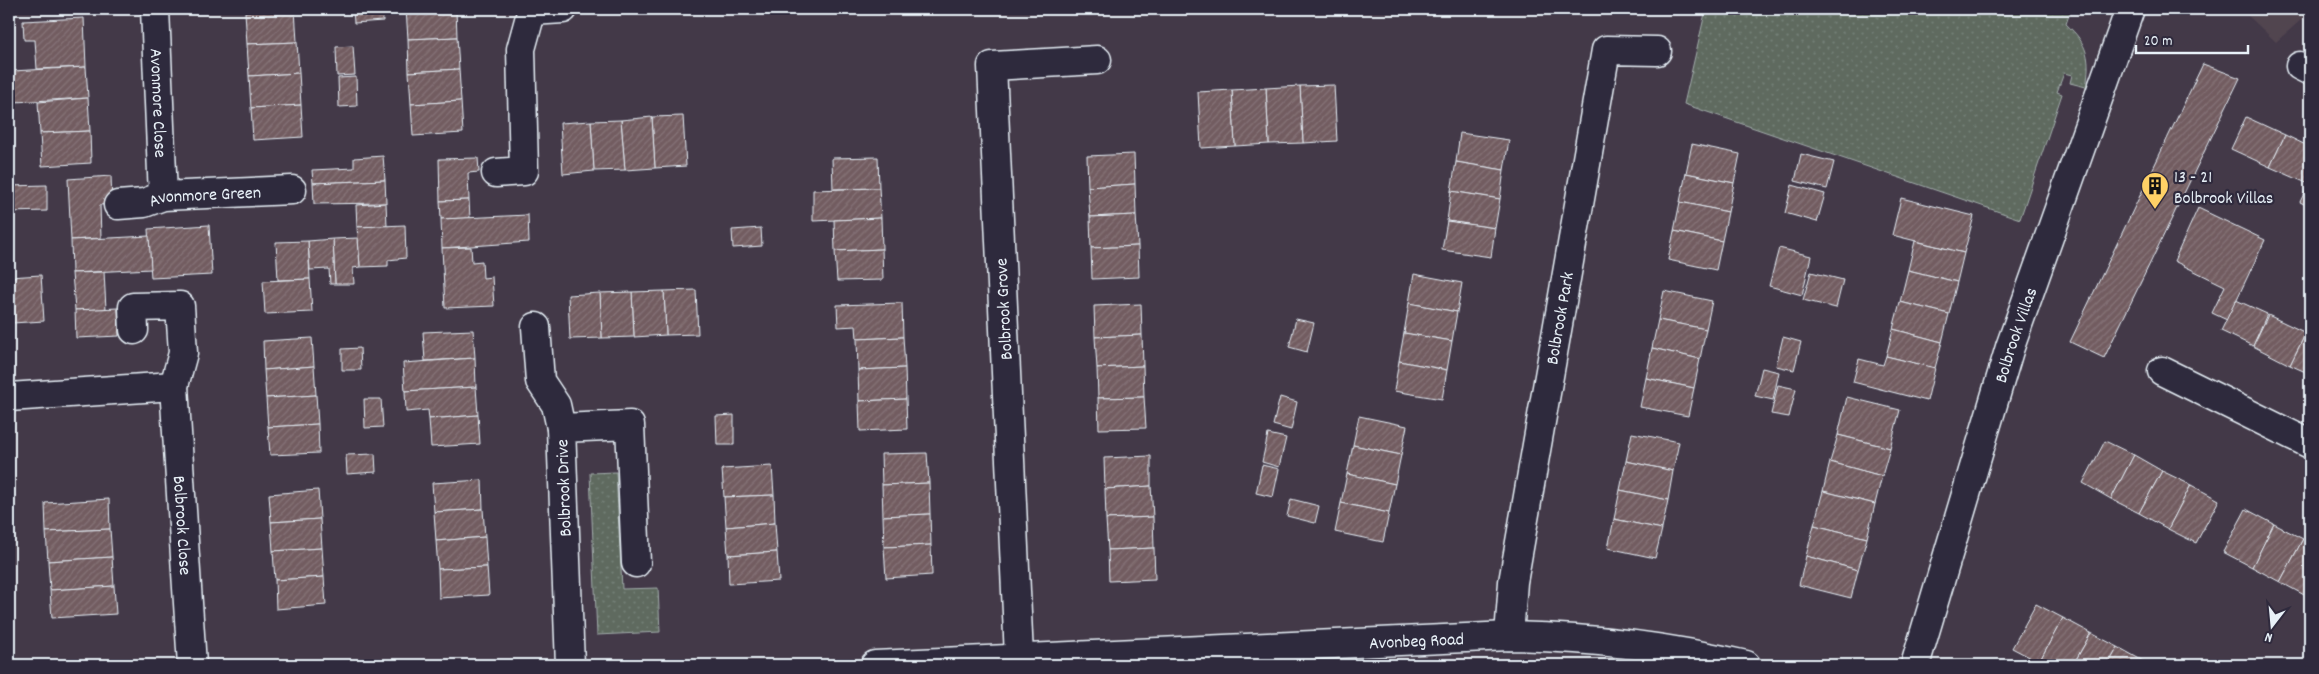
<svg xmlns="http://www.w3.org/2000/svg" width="2319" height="674" viewBox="0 0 2319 674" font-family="Dekko,sans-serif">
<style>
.built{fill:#514450}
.grass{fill:url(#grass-dots);stroke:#a3aeac}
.building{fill:url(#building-hatch);stroke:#e8f1f8}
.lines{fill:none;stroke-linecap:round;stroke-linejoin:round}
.street-casing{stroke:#e8f1f8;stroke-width:31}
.street{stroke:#2f2a3d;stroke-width:28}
.labels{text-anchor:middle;stroke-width:4.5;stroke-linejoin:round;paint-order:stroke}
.street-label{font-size:18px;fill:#e8f1f8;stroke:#2f2a3d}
.poi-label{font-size:18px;fill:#e8f1f8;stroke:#2f2a3d;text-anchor:start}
</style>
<defs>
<pattern id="grass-dots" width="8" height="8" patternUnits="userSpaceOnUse" patternTransform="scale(1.25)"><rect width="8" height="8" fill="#5e6a5f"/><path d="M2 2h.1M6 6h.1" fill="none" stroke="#758077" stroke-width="1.8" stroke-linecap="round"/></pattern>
<pattern id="building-hatch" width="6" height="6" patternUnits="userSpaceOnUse" patternTransform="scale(1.25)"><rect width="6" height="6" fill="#725c61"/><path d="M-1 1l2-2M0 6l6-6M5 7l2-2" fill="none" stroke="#867478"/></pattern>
</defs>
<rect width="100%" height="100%" fill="#433948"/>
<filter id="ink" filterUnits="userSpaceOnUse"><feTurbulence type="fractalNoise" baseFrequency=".02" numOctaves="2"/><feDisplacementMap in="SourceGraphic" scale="10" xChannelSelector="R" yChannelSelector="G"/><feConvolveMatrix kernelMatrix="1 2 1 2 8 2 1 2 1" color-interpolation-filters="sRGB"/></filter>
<g filter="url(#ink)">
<polygon class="built" points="2241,9 2310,9 2310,12 2276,42"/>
<g class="grass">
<path d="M1706 9H2071L2066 24C2088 44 2091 59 2086 87L2070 83 2072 75 2064 73 2057 92 2062 94 2020 219 1684 104Z"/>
<polygon points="616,472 622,589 658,588 660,632 597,635 590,473"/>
</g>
<g class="building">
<polygon points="295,9 297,42 247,44 245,12"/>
<polygon points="353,9 382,9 383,21 354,23"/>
<polygon points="406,9 456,9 457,37 408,39"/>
<polygon points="84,18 86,67 37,69 35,40 24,40 23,21"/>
<polygon points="457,37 459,69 409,72 408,39"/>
<polygon points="297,42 299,73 249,76 247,44"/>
<polygon points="353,46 355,75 337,76 336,47"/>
<polygon points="2203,64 2240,78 2104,358 2070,342"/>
<polygon points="86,67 88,98 14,102 12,71"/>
<polygon points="459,69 461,101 411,104 409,72"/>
<polygon points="299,73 301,105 251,108 249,76"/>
<polygon points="356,77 357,106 339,107 338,78"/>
<polygon points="1334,85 1337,141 1303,143 1300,86"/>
<polygon points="1300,86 1303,143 1269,144 1266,88"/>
<polygon points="1266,88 1269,144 1235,146 1232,90"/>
<polygon points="1232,90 1235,146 1201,148 1198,92"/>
<polygon points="88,98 90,131 40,133 38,102"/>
<polygon points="461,101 463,133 413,136 411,104"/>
<polygon points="301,105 303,137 253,140 251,108"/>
<polygon points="683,116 686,166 655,168 652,117"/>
<polygon points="652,117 655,168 625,170 621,120"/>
<polygon points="2246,117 2285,135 2270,167 2231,149"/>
<polygon points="621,120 625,170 594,171 591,121"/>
<polygon points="591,121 594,171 563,174 560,123"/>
<polygon points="90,131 91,163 42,166 40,133"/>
<polygon points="1460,133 1509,140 1504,170 1456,162"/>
<polygon points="2285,135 2310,147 2309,184 2270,167"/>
<polygon points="1692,144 1740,154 1734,183 1686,173"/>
<polygon points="1134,154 1135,184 1088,187 1087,156"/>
<polygon points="1801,154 1834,162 1827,189 1795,181"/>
<polygon points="383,156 385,180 313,183 312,170 354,168 354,158"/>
<polygon points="878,157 879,188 833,189 832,158"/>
<polygon points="478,158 479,172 468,173 469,200 440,201 439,159"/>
<polygon points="1456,162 1504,170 1500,199 1451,191"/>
<polygon points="1686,173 1734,183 1728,212 1680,202"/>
<polygon points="111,176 112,204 100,205 101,238 71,240 68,179"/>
<polygon points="385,180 386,203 314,204 313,183"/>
<polygon points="2310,181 2310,207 2300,202"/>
<polygon points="1135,184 1136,215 1090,217 1088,187"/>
<polygon points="47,185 47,211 9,212 9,186"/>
<polygon points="1792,185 1825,194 1817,222 1785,213"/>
<polygon points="879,188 881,218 813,221 813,190"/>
<polygon points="1451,191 1500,199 1495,228 1447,221"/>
<polygon points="1901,198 1974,216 1964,253 1892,235"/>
<polygon points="469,200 470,218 441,219 440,201"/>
<polygon points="1680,202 1728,212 1722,241 1674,231"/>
<polygon points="386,203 387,226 357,227 356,205"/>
<polygon points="2198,208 2265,240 2227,320 2212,313 2225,286 2174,261"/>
<polygon points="528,215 529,242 442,248 441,219"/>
<polygon points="1136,215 1138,246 1091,248 1090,217"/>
<polygon points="881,218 882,249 835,251 834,220"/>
<polygon points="1447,221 1495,228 1491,257 1442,250"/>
<polygon points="209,225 212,275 151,278 148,229"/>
<polygon points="405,225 406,258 388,260 388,266 360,267 357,227"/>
<polygon points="761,228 762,246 733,248 732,230"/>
<polygon points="1674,231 1722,241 1716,270 1668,260"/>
<polygon points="149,236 151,269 72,273 71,240"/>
<polygon points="358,238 360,267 353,268 354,284 335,284 333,239"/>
<polygon points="333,239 335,284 330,284 329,269 310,270 308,241"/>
<polygon points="308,241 310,279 278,280 276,242"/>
<polygon points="1915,241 1964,253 1957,282 1908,270"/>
<polygon points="1138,246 1139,277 1092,279 1091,248"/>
<polygon points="471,247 472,262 482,261 483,278 492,277 494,306 445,308 442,248"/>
<polygon points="1779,248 1811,256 1802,295 1769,286"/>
<polygon points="882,249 883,280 837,281 835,251"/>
<polygon points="1908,270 1957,282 1949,314 1900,302"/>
<polygon points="104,272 106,309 75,310 72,273"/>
<polygon points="1811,272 1843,280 1836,308 1803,300"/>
<polygon points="1414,274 1462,283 1457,312 1409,303"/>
<polygon points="41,275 44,321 12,323 9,277"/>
<polygon points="9,277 12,323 9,323"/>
<polygon points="310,279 312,312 265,314 263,281"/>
<polygon points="696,290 698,334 666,335 664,291"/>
<polygon points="664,291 666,335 634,337 632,292"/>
<polygon points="1664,291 1712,301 1706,329 1658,320"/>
<polygon points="632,292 634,337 602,338 600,293"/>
<polygon points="600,293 602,338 570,339 568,295"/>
<polygon points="2236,300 2267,314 2253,346 2221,331"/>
<polygon points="1900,302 1949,314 1942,342 1893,329"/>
<polygon points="902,303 903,337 857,339 856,326 838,327 837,305"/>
<polygon points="1409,303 1457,312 1452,341 1404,333"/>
<polygon points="1141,304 1142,335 1095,337 1094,306"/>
<polygon points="118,308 119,336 76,338 75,310"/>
<polygon points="2268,315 2306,333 2290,365 2253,346"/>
<polygon points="1296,319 1314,323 1307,352 1289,347"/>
<polygon points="1658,320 1706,329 1700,359 1652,348"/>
<polygon points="1893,329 1942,342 1935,368 1886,356"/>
<polygon points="473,330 475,358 425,361 423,332"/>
<polygon points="1404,333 1452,341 1447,370 1399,361"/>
<polygon points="2306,333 2310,335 2310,374 2290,365"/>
<polygon points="1142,335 1143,366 1097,368 1095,337"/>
<polygon points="903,337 905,368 858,370 857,339"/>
<polygon points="1783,337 1801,342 1794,370 1776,366"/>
<polygon points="312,338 314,366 264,370 263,341"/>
<polygon points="360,348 361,370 342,370 342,349"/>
<polygon points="1652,348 1700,359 1694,388 1646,378"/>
<polygon points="1886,356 1935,368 1927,401 1853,382 1859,359 1883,365"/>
<polygon points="475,358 476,387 405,391 403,363"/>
<polygon points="1399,361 1447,370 1442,399 1394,391"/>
<polygon points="314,366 316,395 266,398 264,370"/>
<polygon points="1143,366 1144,397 1098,398 1097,368"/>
<polygon points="905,368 906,399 859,401 858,370"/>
<polygon points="1762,368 1779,372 1773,400 1755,396"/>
<polygon points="1646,378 1694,388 1688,416 1640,407"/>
<polygon points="1778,385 1796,389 1789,417 1771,414"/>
<polygon points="476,387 478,415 429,419 428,410 406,412 405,391"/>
<polygon points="316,395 318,424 268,427 266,398"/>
<polygon points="1144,397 1146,428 1099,429 1098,398"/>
<polygon points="1280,397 1297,402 1291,430 1273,425"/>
<polygon points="1847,397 1900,410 1890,448 1838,435"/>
<polygon points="364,399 381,399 383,427 365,428"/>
<polygon points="906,399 907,429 860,431 859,401"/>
<polygon points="478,415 480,444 431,447 429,419"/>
<polygon points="734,415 734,445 717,445 716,416"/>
<polygon points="1359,416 1407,426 1401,455 1353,445"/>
<polygon points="318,424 319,453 270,455 268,427"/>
<polygon points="1632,433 1679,442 1673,471 1626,461"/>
<polygon points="1268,434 1286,438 1279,467 1262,462"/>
<polygon points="1838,435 1890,448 1882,476 1830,462"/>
<polygon points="2105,441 2134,455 2111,499 2083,483"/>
<polygon points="1353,445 1401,455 1395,484 1347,474"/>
<polygon points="927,453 929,483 882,485 881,454"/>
<polygon points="375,454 376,472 347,474 346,455"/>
<polygon points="2134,455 2162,471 2139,513 2111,499"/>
<polygon points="1151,456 1151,486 1105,489 1104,458"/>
<polygon points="1626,461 1673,471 1668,500 1620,490"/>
<polygon points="1830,462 1882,476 1875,504 1823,491"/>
<polygon points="1262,465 1279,469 1273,497 1256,493"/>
<polygon points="772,466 774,495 724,497 722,469"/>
<polygon points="2162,471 2191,485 2168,529 2139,513"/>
<polygon points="1347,474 1395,484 1389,513 1341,503"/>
<polygon points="482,480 483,509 434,512 432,483"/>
<polygon points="929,483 930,514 883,516 882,485"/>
<polygon points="2191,485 2219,500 2196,543 2168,529"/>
<polygon points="1151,486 1153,517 1106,519 1105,489"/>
<polygon points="318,490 320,519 271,522 269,494"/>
<polygon points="1620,490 1668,500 1662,529 1614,519"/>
<polygon points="1823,491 1875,504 1867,538 1814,525"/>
<polygon points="774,495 775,523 726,527 724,497"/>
<polygon points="109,499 110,529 46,532 45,503"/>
<polygon points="1291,499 1319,506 1315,523 1287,516"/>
<polygon points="1341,503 1389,513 1383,542 1335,532"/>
<polygon points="483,509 485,537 436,541 434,512"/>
<polygon points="2246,509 2274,524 2252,567 2223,552"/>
<polygon points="930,514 931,545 884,547 883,516"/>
<polygon points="1153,517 1154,548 1108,550 1106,519"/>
<polygon points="320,519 322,548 273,551 271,522"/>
<polygon points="1614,519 1662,529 1655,558 1608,548"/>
<polygon points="775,523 777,552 728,555 726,527"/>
<polygon points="2274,524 2303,539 2280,582 2252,567"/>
<polygon points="1814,525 1867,538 1858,570 1806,556"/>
<polygon points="110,529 112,557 48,561 46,532"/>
<polygon points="485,537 487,567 438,569 436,541"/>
<polygon points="2303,539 2310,543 2310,593 2308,597 2280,582"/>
<polygon points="931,545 932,575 886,578 884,547"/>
<polygon points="322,548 324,577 275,580 273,551"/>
<polygon points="1154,548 1155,579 1109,581 1108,550"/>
<polygon points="777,552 779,581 729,584 728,555"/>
<polygon points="1806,556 1858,570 1851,598 1799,585"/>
<polygon points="112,557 114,586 50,590 48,561"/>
<polygon points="487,567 489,595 439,598 438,569"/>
<polygon points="324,577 326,605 276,609 275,580"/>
<polygon points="114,586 116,614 52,618 50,590"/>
<polygon points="2036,604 2063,618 2039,662 2012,648"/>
<polygon points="2063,618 2091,633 2073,665 2044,665 2039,662"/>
<polygon points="2091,633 2118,647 2108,665 2073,665"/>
<polygon points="2118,647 2145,662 2144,665 2108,665"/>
</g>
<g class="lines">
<defs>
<g id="street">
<path id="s1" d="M155 9 163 196"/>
<polyline points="532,11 563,9"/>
<polyline points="2300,66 2310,71"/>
<polyline points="496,173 524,171 521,49 532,9"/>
<path id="s2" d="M118 205 144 203 163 196 292 190"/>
<polyline points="536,327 540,381 556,405 561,428"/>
<path id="s3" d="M134 330 133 307 180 306 183 353 174 386 192 665"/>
<polyline points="2162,371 2310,444"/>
<polyline points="9,397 174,386"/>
<path id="s4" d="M1509 636 1513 582 1606 50 1657 51"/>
<polyline points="1019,657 992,66 1097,60"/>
<polyline points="570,665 561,428 630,425 636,563"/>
<path id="s5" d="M875 665 1509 636C1588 637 1669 647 1746 665"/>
<path id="s6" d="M1915 665 2010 347 2130 9"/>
</g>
</defs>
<use href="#street" class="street-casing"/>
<use href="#street" class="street"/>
</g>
</g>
<defs>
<symbol id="building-pin" viewBox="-11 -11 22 30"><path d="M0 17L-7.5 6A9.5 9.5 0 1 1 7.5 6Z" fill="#ffd166" stroke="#2f2a3d"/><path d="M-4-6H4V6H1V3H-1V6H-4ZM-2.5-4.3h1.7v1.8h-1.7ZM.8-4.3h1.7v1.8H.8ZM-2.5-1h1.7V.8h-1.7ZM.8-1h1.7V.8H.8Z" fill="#111"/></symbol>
</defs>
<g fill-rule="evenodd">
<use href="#building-pin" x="2139" y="170" width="32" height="43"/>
</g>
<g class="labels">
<g class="street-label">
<text dy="6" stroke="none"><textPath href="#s1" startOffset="94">Avonmore Close</textPath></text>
<text dy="6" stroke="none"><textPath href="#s2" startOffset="88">Avonmore Green</textPath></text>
<text transform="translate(1003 309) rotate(-93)" y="6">Bolbrook Grove</text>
<text dy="6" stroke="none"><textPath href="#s4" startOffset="322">Bolbrook Park</textPath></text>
<text dy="6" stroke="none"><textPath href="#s6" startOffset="345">Bolbrook Villas</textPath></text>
<text transform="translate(563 488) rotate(-92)" y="6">Bolbrook Drive</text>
<text dy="6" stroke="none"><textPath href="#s3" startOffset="291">Bolbrook Close</textPath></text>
<text dy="6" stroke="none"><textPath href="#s5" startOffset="542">Avonbeg Road</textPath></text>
</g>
<g class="poi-label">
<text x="2174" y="182">13 - 21<tspan x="2174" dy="21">Bolbrook Villas</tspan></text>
</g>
</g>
<rect width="2319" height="674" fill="none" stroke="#2f2a3d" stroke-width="30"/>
<rect x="15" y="15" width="2289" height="644" fill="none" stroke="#e8f1f8" stroke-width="2" filter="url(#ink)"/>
<g transform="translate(2272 626) rotate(196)" stroke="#2f2a3d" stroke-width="4" paint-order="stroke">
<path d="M0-4L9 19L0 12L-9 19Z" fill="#e8f1f8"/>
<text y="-8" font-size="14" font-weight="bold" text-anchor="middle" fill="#e8f1f8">N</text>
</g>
<path d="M2136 45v8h112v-8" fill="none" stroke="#e8f1f8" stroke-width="2.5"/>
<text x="2144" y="45" font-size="15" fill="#e8f1f8" stroke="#2f2a3d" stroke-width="4" paint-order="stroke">20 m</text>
</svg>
